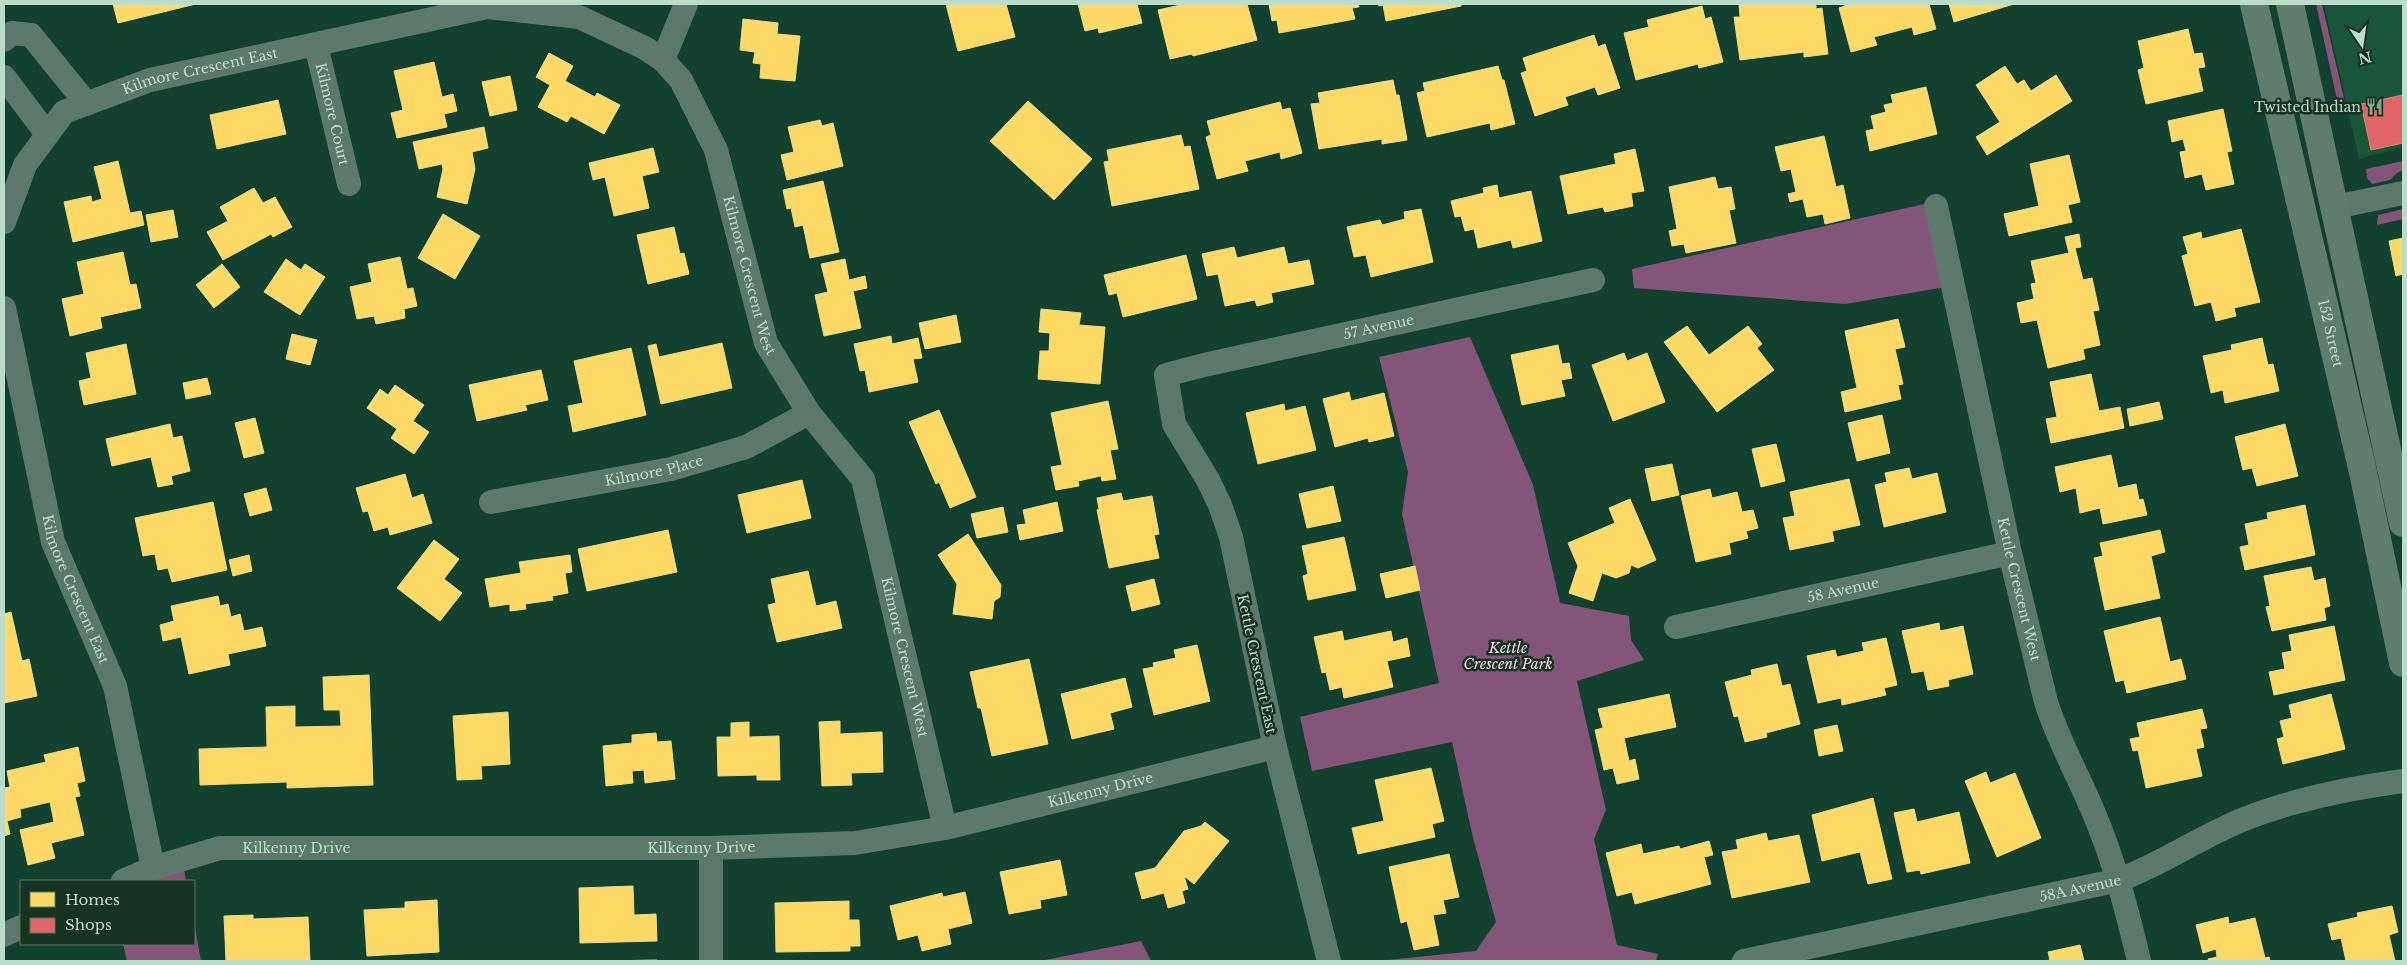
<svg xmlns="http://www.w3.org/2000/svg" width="2407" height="965" viewBox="0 0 2407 965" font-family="'Libre Baskerville',serif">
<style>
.built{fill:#195539}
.green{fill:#845578}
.homes{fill:#ffd966;stroke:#eada83}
.shops{fill:#e06666;stroke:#d58983}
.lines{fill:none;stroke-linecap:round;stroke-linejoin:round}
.street{stroke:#5c786a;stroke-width:24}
.secondary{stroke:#5f7c6d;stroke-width:28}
.labels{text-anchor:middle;stroke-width:5;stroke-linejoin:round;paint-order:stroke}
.street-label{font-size:14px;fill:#badcc8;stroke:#163324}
.poi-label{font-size:14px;fill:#badcc8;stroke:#163324;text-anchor:end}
.park-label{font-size:14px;font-style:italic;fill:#f5daeb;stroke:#163324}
</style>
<rect width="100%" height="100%" fill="#13412f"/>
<polygon class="built" points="2324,4 2403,4 2403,147 2359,159"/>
<g class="green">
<polygon points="2316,4 2322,4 2345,103 2338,104"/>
<polygon points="2403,161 2403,170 2397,173 2390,180 2372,184 2367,178 2366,169"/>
<polygon points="1929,203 1946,287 1845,304 1634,288 1632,269"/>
<polygon points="2403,209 2403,219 2377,225 2378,215"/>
<polygon points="1470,337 1533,485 1560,603 1629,616 1631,640 1644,660 1577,681 1606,810 1594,839 1617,945 1658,954 1656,961 1377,961 1476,951 1496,922 1473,838 1452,742 1312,771 1300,717 1439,683 1402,514 1408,472 1379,357"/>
<polygon points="184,868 186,881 139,881"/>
<polygon points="194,922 201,961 127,961 123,944 194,944"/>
<polygon points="1141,941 1151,961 1040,961"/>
</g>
<g class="homes">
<polygon points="113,4 196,4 118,23"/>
<polygon points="946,4 1006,4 1015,37 958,51"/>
<polygon points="1078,4 1137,4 1142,23 1099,33 1098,28 1085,31"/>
<polygon points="1185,4 1247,4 1257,40 1193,56 1192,54 1170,59 1158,10"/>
<polygon points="1269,4 1358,4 1359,7 1352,8 1355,19 1279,33 1277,20 1272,21"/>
<polygon points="1378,4 1461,4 1461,6 1386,21 1383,5 1379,6"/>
<polygon points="1748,4 1816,4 1816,9 1822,8 1828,54 1804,57 1804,52 1740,60 1734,17 1740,17 1739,5"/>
<polygon points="1844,4 1929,4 1936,29 1914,35 1912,27 1874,37 1877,45 1851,52 1839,8 1845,6"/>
<polygon points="1949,4 2014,4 1954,22"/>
<polygon points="1702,6 1705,19 1711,17 1723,62 1699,68 1698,64 1636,80 1624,33 1649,27 1647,20"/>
<polygon points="743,19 778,23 777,34 800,36 795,81 760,78 761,64 753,63 755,52 740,50"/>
<polygon points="2188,29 2194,54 2202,53 2205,67 2198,68 2203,91 2146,104 2138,70 2144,68 2138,41"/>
<polygon points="1594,35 1598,47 1605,44 1620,88 1598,95 1595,87 1565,97 1568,105 1535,116 1521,73 1527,71 1523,58"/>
<polygon points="549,53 573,66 565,81 595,97 597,93 620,105 604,134 571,116 567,122 538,107 550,85 536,77"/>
<polygon points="434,62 442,97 453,94 457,111 444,114 447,127 397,138 391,113 403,110 394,71"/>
<polygon points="1498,66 1502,80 1504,80 1515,124 1491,130 1490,123 1427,137 1417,93 1425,91 1423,83"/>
<polygon points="2005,66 2017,84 2024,80 2031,91 2056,75 2072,101 1987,155 1976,137 2000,122 1976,85"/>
<polygon points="510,76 517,110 490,116 482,82"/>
<polygon points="1393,80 1396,95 1399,95 1407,140 1382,144 1382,139 1319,149 1311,104 1320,103 1318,93"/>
<polygon points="1926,87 1937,134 1870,151 1866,131 1874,129 1871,116 1886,112 1884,105 1893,103 1891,95"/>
<polygon points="278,100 286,134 217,149 210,115"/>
<polygon points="1028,101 1092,159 1054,200 990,141"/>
<polygon points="1280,102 1282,110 1290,108 1302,153 1281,159 1280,152 1245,161 1248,171 1217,179 1206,137 1211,135 1207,121"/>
<polygon points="2223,109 2232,151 2227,152 2234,184 2206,190 2202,174 2185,178 2180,152 2186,151 2183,139 2172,142 2168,121"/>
<polygon points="820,120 822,126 833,123 843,166 787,180 781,155 794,152 788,127"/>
<polygon points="484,127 488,148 472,152 475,169 467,204 437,197 443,169 442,164 419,169 413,142"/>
<polygon points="1181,135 1184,147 1190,146 1199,189 1112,206 1104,162 1109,161 1107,150"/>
<polygon points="1824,136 1836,187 1843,185 1850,218 1825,224 1823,214 1807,217 1803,199 1790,202 1788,194 1796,192 1791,169 1781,171 1775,147"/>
<polygon points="653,148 659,172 642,176 649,208 614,216 605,177 593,180 589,163"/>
<polygon points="1635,149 1644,191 1631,193 1633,206 1605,212 1603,207 1568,214 1560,176 1616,164 1614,154"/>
<polygon points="2069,155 2080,202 2068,205 2072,222 2009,236 2004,214 2039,206 2030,164"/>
<polygon points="118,161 130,213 141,211 144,225 73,242 64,202 91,196 92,202 102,199 94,167"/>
<polygon points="1715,177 1718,189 1731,187 1735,209 1729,210 1736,243 1686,253 1684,244 1672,246 1669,231 1677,229 1669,187"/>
<polygon points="823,181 839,252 810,258 803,225 795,227 791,208 787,209 783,190"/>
<polygon points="1497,185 1499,198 1531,191 1542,241 1513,248 1511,240 1478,248 1474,229 1465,231 1461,216 1455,217 1451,201 1484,193 1483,188"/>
<polygon points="254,188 263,203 275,197 292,227 273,237 271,234 223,260 207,232 228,221 220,207"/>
<polygon points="1421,209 1433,262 1371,277 1366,255 1354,257 1347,227 1380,220 1382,225 1405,219 1404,212"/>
<polygon points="173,210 178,237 151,242 146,215"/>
<polygon points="443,214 480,236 455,279 418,258"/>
<polygon points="674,227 680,254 684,253 689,274 648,284 637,235"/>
<polygon points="2241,229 2260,302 2234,308 2236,316 2216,321 2211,302 2195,306 2182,256 2188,254 2183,237 2201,232 2202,239"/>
<polygon points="2079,234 2081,247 2075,248 2083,280 2092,278 2099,310 2093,311 2100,345 2083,349 2085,359 2048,368 2037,320 2021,323 2017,303 2034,299 2031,284 2036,283 2031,261 2069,253 2065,237"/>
<polygon points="2403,238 2403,274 2396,276 2389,241"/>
<polygon points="1234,247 1237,258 1284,247 1288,264 1309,260 1314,284 1271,293 1273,302 1257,306 1255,300 1225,306 1218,274 1207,276 1202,254"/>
<polygon points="123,252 130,285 136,284 141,308 100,317 102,328 70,336 62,299 84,294 77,262"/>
<polygon points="1186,255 1197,299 1123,317 1117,293 1109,295 1104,275"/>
<polygon points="400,257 407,289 413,288 417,306 404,309 405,318 376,324 374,316 357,319 350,287 372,282 368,264"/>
<polygon points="286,259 301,270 305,264 325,277 300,315 264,292"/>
<polygon points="845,259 849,280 865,276 867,288 853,291 861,328 824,336 815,295 828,292 821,264"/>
<polygon points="222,264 240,287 214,308 196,285"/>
<polygon points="1041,309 1081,313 1079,325 1105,327 1100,384 1038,379 1040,351 1049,351 1050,333 1039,332"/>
<polygon points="956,315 961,342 925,349 919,323"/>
<polygon points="1898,319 1905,347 1895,349 1903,384 1898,385 1901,399 1845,412 1841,392 1857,388 1845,331"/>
<polygon points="1687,326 1709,355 1748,326 1762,344 1757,348 1774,370 1717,412 1664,342"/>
<polygon points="292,334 317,340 310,365 286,359"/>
<polygon points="891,336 892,344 918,338 922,358 913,359 918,382 869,392 865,370 860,371 854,344"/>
<polygon points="2262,338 2268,365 2273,364 2279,391 2225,403 2223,390 2211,393 2203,356 2232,350 2231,345"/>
<polygon points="722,343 732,388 661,404 648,346 656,344 659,357"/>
<polygon points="126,344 136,394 84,405 79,381 91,378 86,353"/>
<polygon points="1558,345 1562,364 1569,363 1572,378 1561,380 1565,396 1522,405 1511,355"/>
<polygon points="631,348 646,415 573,432 568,406 583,403 574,361"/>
<polygon points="1624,353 1627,361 1647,353 1665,402 1613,421 1592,365"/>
<polygon points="541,370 548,400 525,405 527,410 477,421 469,385"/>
<polygon points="2091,374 2099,411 2120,407 2124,428 2051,443 2046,419 2057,417 2050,382"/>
<polygon points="207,378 211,394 186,399 183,383"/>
<polygon points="395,385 424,405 413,421 429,432 414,454 391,438 397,429 367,408 380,389 388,395"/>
<polygon points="1349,392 1351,401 1384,393 1394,436 1369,442 1368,438 1335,447 1323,399"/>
<polygon points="1108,401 1118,449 1110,450 1116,479 1102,481 1101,476 1078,481 1079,486 1056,490 1051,467 1062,465 1051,413"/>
<polygon points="2159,402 2163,419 2130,426 2127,409"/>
<polygon points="1284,404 1285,411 1305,406 1316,450 1258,464 1246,413"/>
<polygon points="939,410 976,497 950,508 939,482 936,484 909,422"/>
<polygon points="1882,415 1890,453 1857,461 1848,423"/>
<polygon points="255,418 264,453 244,458 235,423"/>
<polygon points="170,424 173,438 182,436 190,471 171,476 173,484 158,487 151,457 112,466 106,439"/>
<polygon points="2285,424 2298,476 2257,486 2252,468 2243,470 2235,437"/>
<polygon points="1776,444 1785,481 1761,487 1752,449"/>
<polygon points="2111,455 2118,488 2136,484 2139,500 2143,499 2147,515 2103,524 2100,508 2080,513 2076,488 2060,492 2055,467"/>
<polygon points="1672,464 1679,495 1652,501 1645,469"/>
<polygon points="1909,468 1912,479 1937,473 1946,512 1884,527 1875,485 1887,482 1885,473"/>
<polygon points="405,474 412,498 423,494 432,523 390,535 388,527 374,531 368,511 363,512 356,488"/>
<polygon points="1849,479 1860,525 1832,531 1834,541 1790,550 1783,518 1795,516 1790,492"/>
<polygon points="802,480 811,518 747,533 738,495"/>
<polygon points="1333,486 1341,521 1307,528 1299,494"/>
<polygon points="266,488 272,510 250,516 244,494"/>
<polygon points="1710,489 1712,498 1737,492 1742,512 1753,510 1758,528 1746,531 1748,538 1729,543 1731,554 1696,562 1681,496"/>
<polygon points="1121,493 1123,501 1152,496 1159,534 1154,535 1159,558 1109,568 1097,510 1099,509 1097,498"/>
<polygon points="1630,499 1656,560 1638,568 1631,565 1629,573 1616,578 1602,573 1593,601 1569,593 1578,566 1568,543 1615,523 1609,508"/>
<polygon points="213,502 227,570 172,582 168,568 158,570 155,554 143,556 135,518"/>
<polygon points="1057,502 1063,531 1020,540 1017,525 1026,524 1023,510"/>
<polygon points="2305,505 2315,555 2245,570 2240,547 2249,545 2245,524 2268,519 2267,513"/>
<polygon points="1003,507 1008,532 977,538 971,514"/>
<polygon points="668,530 677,572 587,591 578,549"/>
<polygon points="2160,530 2165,552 2151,556 2160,598 2105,610 2094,558 2103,556 2100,543"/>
<polygon points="968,534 1001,585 1000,597 994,601 992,619 953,614 957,584 938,555"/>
<polygon points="1344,537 1356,590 1308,600 1303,576 1308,574 1302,546"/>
<polygon points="434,540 459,559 444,579 462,593 440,621 397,588"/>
<polygon points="249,555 252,571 233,576 229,560"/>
<polygon points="570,555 572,572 565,573 568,593 552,596 553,600 525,604 526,609 510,611 510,604 490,607 485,579 521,573 519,562"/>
<polygon points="1415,566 1420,590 1386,598 1380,574"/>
<polygon points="2311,567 2314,581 2325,578 2330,606 2324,608 2326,620 2272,631 2266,607 2270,606 2264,576"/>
<polygon points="808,571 816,606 836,601 842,628 777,642 768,605 776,603 771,579"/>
<polygon points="1154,579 1160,604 1132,611 1126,586"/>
<polygon points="218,596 220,606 228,604 231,617 240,614 244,631 262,627 266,646 228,654 230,665 189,674 181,637 163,641 160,625 174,621 171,606"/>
<polygon points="11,612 22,661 29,659 37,696 4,703 4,614"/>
<polygon points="2160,617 2170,662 2181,659 2186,679 2127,693 2124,680 2116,682 2104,631"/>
<polygon points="1939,623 1940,631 1963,626 1973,674 1948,680 1949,686 1928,690 1924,671 1912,673 1902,631"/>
<polygon points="2334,626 2345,680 2274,695 2269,672 2285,669 2282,653 2292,651 2289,635"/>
<polygon points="1342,631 1344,641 1391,631 1393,642 1407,638 1410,656 1387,661 1393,687 1344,698 1342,687 1330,690 1326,672 1322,673 1314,637"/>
<polygon points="1886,638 1897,685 1884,688 1886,695 1842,705 1841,698 1818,703 1807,656 1835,650 1837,657 1864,651 1862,643"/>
<polygon points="1197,645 1210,701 1154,715 1143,669 1154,667 1153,663 1176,658 1174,650"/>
<polygon points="1029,659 1048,744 992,756 981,708 978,708 970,672"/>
<polygon points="1777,664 1782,686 1790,684 1800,724 1766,733 1767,737 1745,742 1738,716 1734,717 1725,682 1752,675 1751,670"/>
<polygon points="369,675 373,785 287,788 287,782 200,785 199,749 267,747 266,707 295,706 295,727 341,726 340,710 324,710 323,677"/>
<polygon points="1125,678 1132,707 1110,713 1114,729 1072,739 1061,694"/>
<polygon points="1669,694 1676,727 1624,738 1629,761 1635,759 1639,779 1617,784 1613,768 1604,770 1595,730 1603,728 1598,709"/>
<polygon points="2331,694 2345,749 2283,764 2277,739 2284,737 2280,721 2292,718 2289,705"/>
<polygon points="2202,709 2207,728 2200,729 2204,747 2196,749 2202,776 2146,788 2138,750 2133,751 2130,739 2140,737 2137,723"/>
<polygon points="508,712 510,764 481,766 482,779 457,780 453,716"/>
<polygon points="840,721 840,734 882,732 883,772 851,773 852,785 822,786 819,722"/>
<polygon points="749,722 749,737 779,736 780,780 757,780 757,775 718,776 717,737 731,737 731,723"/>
<polygon points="1837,725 1843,751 1819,756 1814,730"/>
<polygon points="656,733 657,742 671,741 675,779 645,783 644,770 632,771 633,783 606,786 603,746 632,743 632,735"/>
<polygon points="78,747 85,781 77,783 80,796 75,797 84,835 51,843 55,858 28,865 20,830 54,822 50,802 20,809 21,817 7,821 10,834 4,836 4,788 10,787 7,771 46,762 44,755"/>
<polygon points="1431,768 1444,821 1432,824 1435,837 1358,854 1352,828 1384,821 1375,780"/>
<polygon points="1986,772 1990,783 2015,773 2041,838 1997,857 1965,781"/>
<polygon points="1873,798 1892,879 1868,884 1860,852 1822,861 1812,815"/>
<polygon points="1914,809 1917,822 1959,812 1970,863 1921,874 1920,870 1907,872 1894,813"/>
<polygon points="1205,822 1229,841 1194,884 1184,876 1188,889 1182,891 1185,903 1168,908 1164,893 1142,899 1135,873 1155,868 1184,831 1201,826"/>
<polygon points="1766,833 1768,841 1799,835 1810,882 1732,898 1722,852 1738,849 1736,840"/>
<polygon points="1709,841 1713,855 1704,857 1711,884 1635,904 1632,892 1617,896 1606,853 1641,844 1643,854 1679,846 1680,849"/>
<polygon points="1449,854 1459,897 1443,900 1446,913 1433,915 1439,945 1414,950 1407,921 1401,923 1389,867"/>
<polygon points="1060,860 1067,895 1040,900 1041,908 1009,914 1000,872"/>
<polygon points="633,886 634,915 656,914 657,941 580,943 579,888"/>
<polygon points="965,892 972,923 948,929 951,944 922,951 918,935 898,940 890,906 942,893 943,897"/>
<polygon points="437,900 439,952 367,956 364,910 405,908 405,902"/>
<polygon points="849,901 849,920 859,920 860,946 850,946 850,951 776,952 775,903"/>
<polygon points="2392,906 2398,932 2389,935 2395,961 2346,961 2341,938 2332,940 2328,924 2358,917 2357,913"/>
<polygon points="253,915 253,919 308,917 310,961 226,961 224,916"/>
<polygon points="2228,917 2229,924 2255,918 2265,958 2269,957 2270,961 2209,961 2208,959 2217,957 2216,949 2203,953 2196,925"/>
<polygon points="2080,945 2084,961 2043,961 2050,960 2048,952"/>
<polygon points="657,960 657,961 607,961"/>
</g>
<polygon class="shops" points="2403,95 2403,143 2371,150 2361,104"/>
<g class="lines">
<g class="street">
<polyline points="4,40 12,33 31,35 87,104"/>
<path id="s1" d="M316 45 349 184"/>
<polyline points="663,60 686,4"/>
<polyline points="4,77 47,134"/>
<path id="s2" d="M1936 206 2010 553 2046 702C2058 740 2078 775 2093 811 2114 860 2127 910 2139 961"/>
<polyline points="2335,207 2403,193"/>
<path id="s3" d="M4 222 25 165 64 112 150 80 487 7 579 17 645 48 663 60 681 80 716 150 766 343 809 413 863 479 945 828"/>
<path id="s4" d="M4 308 53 542 115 686 153 868"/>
<path id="s5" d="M491 502 671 469 746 447 809 413"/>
<path id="s6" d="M1676 627 2010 553"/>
<polyline points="711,848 711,961"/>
<path id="s7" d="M123 881 153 868 220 848H711L855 843 945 828 1275 747"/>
<polyline points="4,935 21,927"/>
<path id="s8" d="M1329 961 1275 747 1231 537 1220 505 1208 480 1174 424 1166 375 1204 365 1593 280"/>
<path id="s9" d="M1744 961 2119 880C2164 863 2203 835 2247 818 2296 799 2351 788 2403 781"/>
</g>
<g class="secondary">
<path id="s10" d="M2254 4 2363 472 2403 663"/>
<polyline points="2290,4 2403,523"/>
</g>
</g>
<defs>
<symbol id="restaurant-bare" viewBox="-9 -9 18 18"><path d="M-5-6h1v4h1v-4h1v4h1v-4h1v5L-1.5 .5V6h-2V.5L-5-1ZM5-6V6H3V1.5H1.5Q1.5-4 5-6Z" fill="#80a692" stroke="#163324" stroke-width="2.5" paint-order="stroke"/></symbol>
</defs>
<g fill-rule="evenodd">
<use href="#restaurant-bare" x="2362" y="94" width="25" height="25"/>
</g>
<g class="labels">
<g class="street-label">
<text dy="5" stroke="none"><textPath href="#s3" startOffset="269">Kilmore Crescent East</textPath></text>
<text dy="5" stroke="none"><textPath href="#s1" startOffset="71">Kilmore Court</textPath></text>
<text dy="5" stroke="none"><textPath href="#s3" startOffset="985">Kilmore Crescent West</textPath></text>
<text dy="5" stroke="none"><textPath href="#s8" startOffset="830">57 Avenue</textPath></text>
<text dy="5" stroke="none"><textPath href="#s10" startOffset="338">152 Street</textPath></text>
<text dy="5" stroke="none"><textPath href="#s5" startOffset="166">Kilmore Place</textPath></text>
<text dy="5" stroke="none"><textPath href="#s4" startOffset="291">Kilmore Crescent East</textPath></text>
<text dy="5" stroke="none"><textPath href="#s2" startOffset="392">Kettle Crescent West</textPath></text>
<text dy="5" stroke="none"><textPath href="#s6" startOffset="171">58 Avenue</textPath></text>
<text dy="5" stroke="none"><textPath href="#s3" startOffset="1405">Kilmore Crescent West</textPath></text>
<text transform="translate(1257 664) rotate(78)" y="5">Kettle Crescent East</text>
<text dy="5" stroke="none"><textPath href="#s7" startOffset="989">Kilkenny Drive</textPath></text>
<text dy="5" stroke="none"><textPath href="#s7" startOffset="584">Kilkenny Drive</textPath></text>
<text dy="5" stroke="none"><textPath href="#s7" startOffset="179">Kilkenny Drive</textPath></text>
<text dy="5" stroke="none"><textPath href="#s9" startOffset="344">58A Avenue</textPath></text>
</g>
<g class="poi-label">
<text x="2361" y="112">Twisted Indian</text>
</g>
<g class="park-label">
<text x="1508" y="653">Kettle<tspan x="1508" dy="16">Crescent Park</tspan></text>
</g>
</g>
<rect width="2407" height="965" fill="none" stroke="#badcc8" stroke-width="10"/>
<rect x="20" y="880" width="175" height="65" fill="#163324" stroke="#587766"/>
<rect x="30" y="892" width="25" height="15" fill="#ffd966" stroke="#587766"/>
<text x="65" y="905" font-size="15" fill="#badcc8">Homes</text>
<rect x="30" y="918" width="25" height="15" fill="#e06666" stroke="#587766"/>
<text x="65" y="930" font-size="15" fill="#badcc8">Shops</text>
<g transform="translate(2362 45) rotate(167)" stroke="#163324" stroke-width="4" paint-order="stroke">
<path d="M0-4L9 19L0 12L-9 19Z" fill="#badcc8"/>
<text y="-8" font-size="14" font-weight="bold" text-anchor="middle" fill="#badcc8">N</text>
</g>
</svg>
